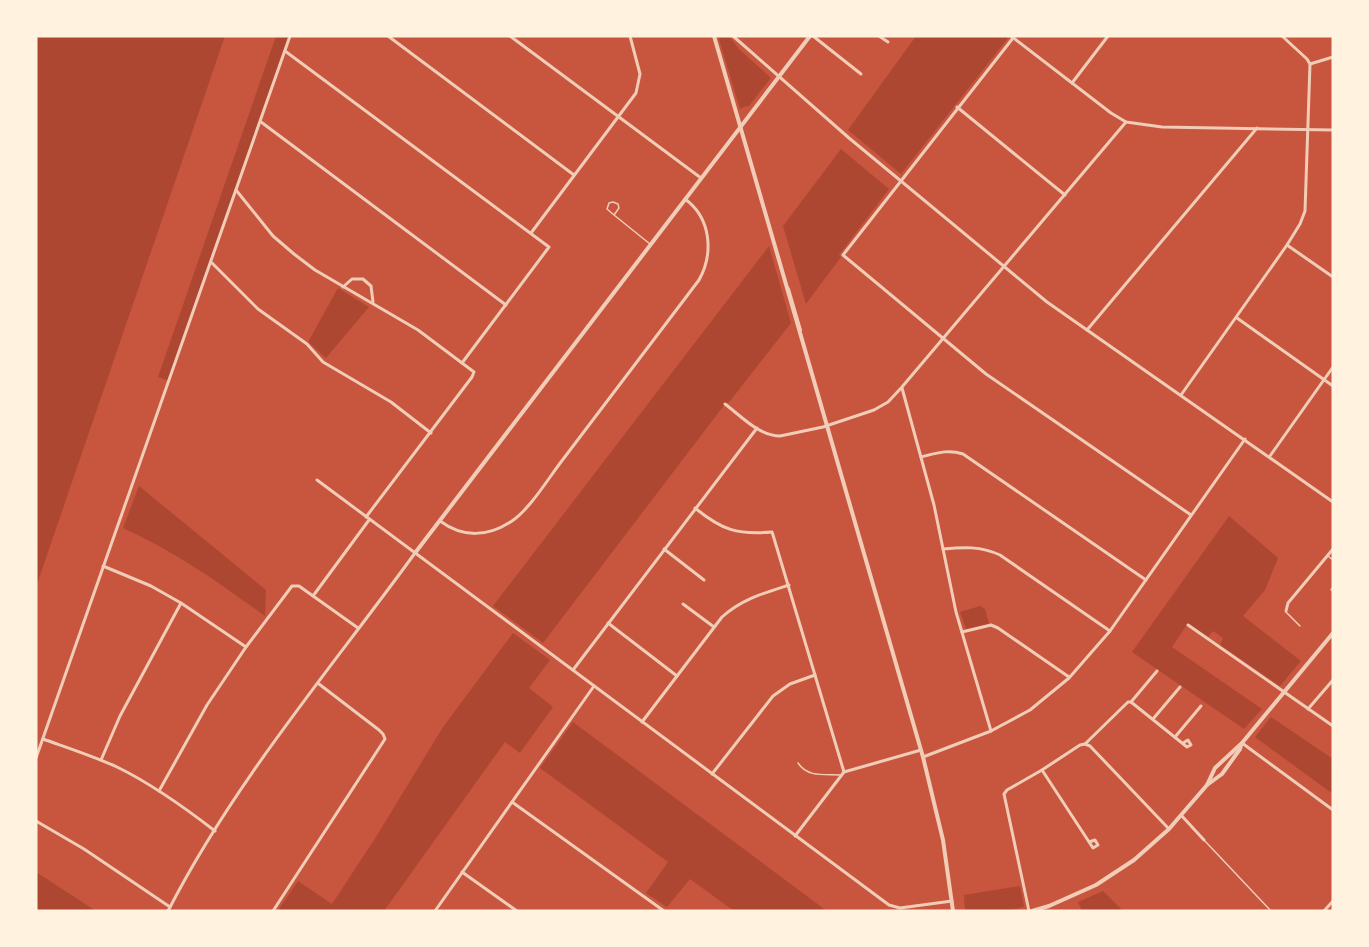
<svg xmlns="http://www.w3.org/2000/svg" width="1369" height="947" viewBox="0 0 1369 947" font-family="'Times New Roman',serif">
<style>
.green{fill:#ae4732}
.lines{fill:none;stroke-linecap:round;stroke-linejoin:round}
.service{stroke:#f1ccb7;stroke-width:1.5}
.minor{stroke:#f1ccb7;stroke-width:3}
.tertiary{stroke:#f1ccb7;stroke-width:4}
</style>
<rect width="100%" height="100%" fill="#c8553d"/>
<g class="green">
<polygon points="36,36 225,36 36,587"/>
<polygon points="276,36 290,36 170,381 158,377"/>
<polygon points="718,36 729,36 739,49 771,78 748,107 746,106 740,109"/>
<polygon points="916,36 1005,36 1008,38 901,174 848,130"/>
<polygon points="841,149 889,189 839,255 841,257 806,304 783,226"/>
<polygon points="769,246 791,323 730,401 725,404 543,643 493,606"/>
<polygon points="338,288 369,307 326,358 308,342"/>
<path d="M139 486 266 590 265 616C218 582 176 552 123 528Z"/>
<polygon points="1229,516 1278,558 1265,590 1243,616 1301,661 1280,686 1220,645 1223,638 1213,631 1208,637 1188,623 1172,647 1262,709 1244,729 1132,652"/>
<polygon points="980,606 985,609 989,624 966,629 960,612"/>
<polygon points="513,633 550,660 529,688 553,707 520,753 505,742 384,911 282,911 279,909 298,881 332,904 376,837 443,727"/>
<polygon points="1271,717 1333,759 1333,794 1255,737"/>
<polygon points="573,722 827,911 734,911 690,879 667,907 646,893 668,862 540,768"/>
<polygon points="36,872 96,911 36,910"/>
<polygon points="1020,886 1024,906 1023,907 1008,911 965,911 964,895"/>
<polygon points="1103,891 1123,911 1082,911 1078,902"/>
</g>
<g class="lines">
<g class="service">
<polyline points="614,215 607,209 609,203 613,202 618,204 619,208 614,215 650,244"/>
<polyline points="1328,556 1333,560"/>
<polyline points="1331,590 1333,587"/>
<polyline points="1286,612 1300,626"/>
<path d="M798 763C808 778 825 774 841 775"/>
<polyline points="1204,840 1271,911"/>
</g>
<g class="minor">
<polyline points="388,36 574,175"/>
<polyline points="510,36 701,178"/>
<polyline points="733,36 849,138 1047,302 1333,502"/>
<polyline points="813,36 861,74"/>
<polyline points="879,36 888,42"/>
<polyline points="1011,36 1111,113 1126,122 1162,127 1333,130"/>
<polyline points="1013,38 843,255 986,374 1191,515"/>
<polyline points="285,51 549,247 462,363"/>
<polyline points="1310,64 1333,57"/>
<polyline points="1072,83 1108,36"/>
<polyline points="957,107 1065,195"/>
<polyline points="261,122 506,305"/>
<polyline points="236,190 273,236 294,254 315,270 418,330 474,372 472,377 366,517"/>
<polyline points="531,233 636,93 640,74 630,36"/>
<polyline points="1287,245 1333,277"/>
<polyline points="212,263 258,309 307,344 323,362 391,402 431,433"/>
<polyline points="343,287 352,279 363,279 371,286 373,302"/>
<polyline points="1237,318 1333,386"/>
<polyline points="1087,330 1257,128"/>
<polyline points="902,388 934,505 956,612 991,731"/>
<polyline points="1181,395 1287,245 1300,224 1305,211 1310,64 1307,59 1282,36"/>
<path d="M725 404C741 416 759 436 780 436L823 427 874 410 888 402 902 387 1126 122"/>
<polyline points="1270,456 1333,367"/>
<path d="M921 457C937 453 948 449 963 454L1146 580"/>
<polyline points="317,480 889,905 900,908 952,901"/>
<path d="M695 508C722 530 737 535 772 532L773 535 844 772"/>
<path d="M440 521C463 538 488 537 512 521 531 508 549 477 564 458 609 399 654 339 699 280 714 253 711 218 685 199"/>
<polyline points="664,549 704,580"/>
<path d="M943 549C964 547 980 546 1000 555L1110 631"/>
<polyline points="103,566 151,586 181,603 246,647"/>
<polyline points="313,596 369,520"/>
<polyline points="683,604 714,627"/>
<polyline points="1286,611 1288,603 1333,549"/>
<polyline points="608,623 677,676"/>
<polyline points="1188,625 1333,726"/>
<polyline points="962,632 991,625 998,628 1069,677"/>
<polyline points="573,670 757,428"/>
<polyline points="1131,702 1157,671"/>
<polyline points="1308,709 1333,680"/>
<polyline points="1153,719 1180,687"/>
<path d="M642 722 722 617C742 599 764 593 789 585"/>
<polyline points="1175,737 1201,706"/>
<path d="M43 739C68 748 93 756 117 767 152 784 184 807 215 831"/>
<polyline points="1242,743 1333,810"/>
<polyline points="1085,744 1128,702 1131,702 1187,747 1191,745 1188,740 1183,743"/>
<polyline points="923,757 991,731 1030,710 1069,678 1110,631 1245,439"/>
<polyline points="36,758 290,36"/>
<polyline points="101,760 120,716 181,603"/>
<polyline points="1042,770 1093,848 1098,845 1095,840 1089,842"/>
<polyline points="712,774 773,696 790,684 815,675"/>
<polyline points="159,791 207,705 246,647 292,586 299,586 358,628"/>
<polyline points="512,802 664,911"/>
<polyline points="1181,815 1204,840"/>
<polyline points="36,821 84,849 170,907"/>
<polyline points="795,836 844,772 921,750"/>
<polyline points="462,872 517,911"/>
<path d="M168 911C234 782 330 670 415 553"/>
<polyline points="273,911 385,739 383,734 379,730 319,684"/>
<polyline points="435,911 594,686"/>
<polyline points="1029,911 1004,794 1007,790 1042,770 1080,745 1085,744 1090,746 1169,829"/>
<polyline points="1324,911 1333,901"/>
</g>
<g class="tertiary">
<polyline points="714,36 923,757 943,840 953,911"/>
<polyline points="788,289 800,330"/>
<polyline points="415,553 810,36"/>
<polyline points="1207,785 1215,768 1242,743 1333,633"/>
<polyline points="1032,911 1049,906 1096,885 1134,860 1169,829 1207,785 1222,774 1240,749 1241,745"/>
</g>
</g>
<rect width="1369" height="947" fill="none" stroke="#fff3e0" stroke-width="75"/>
</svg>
